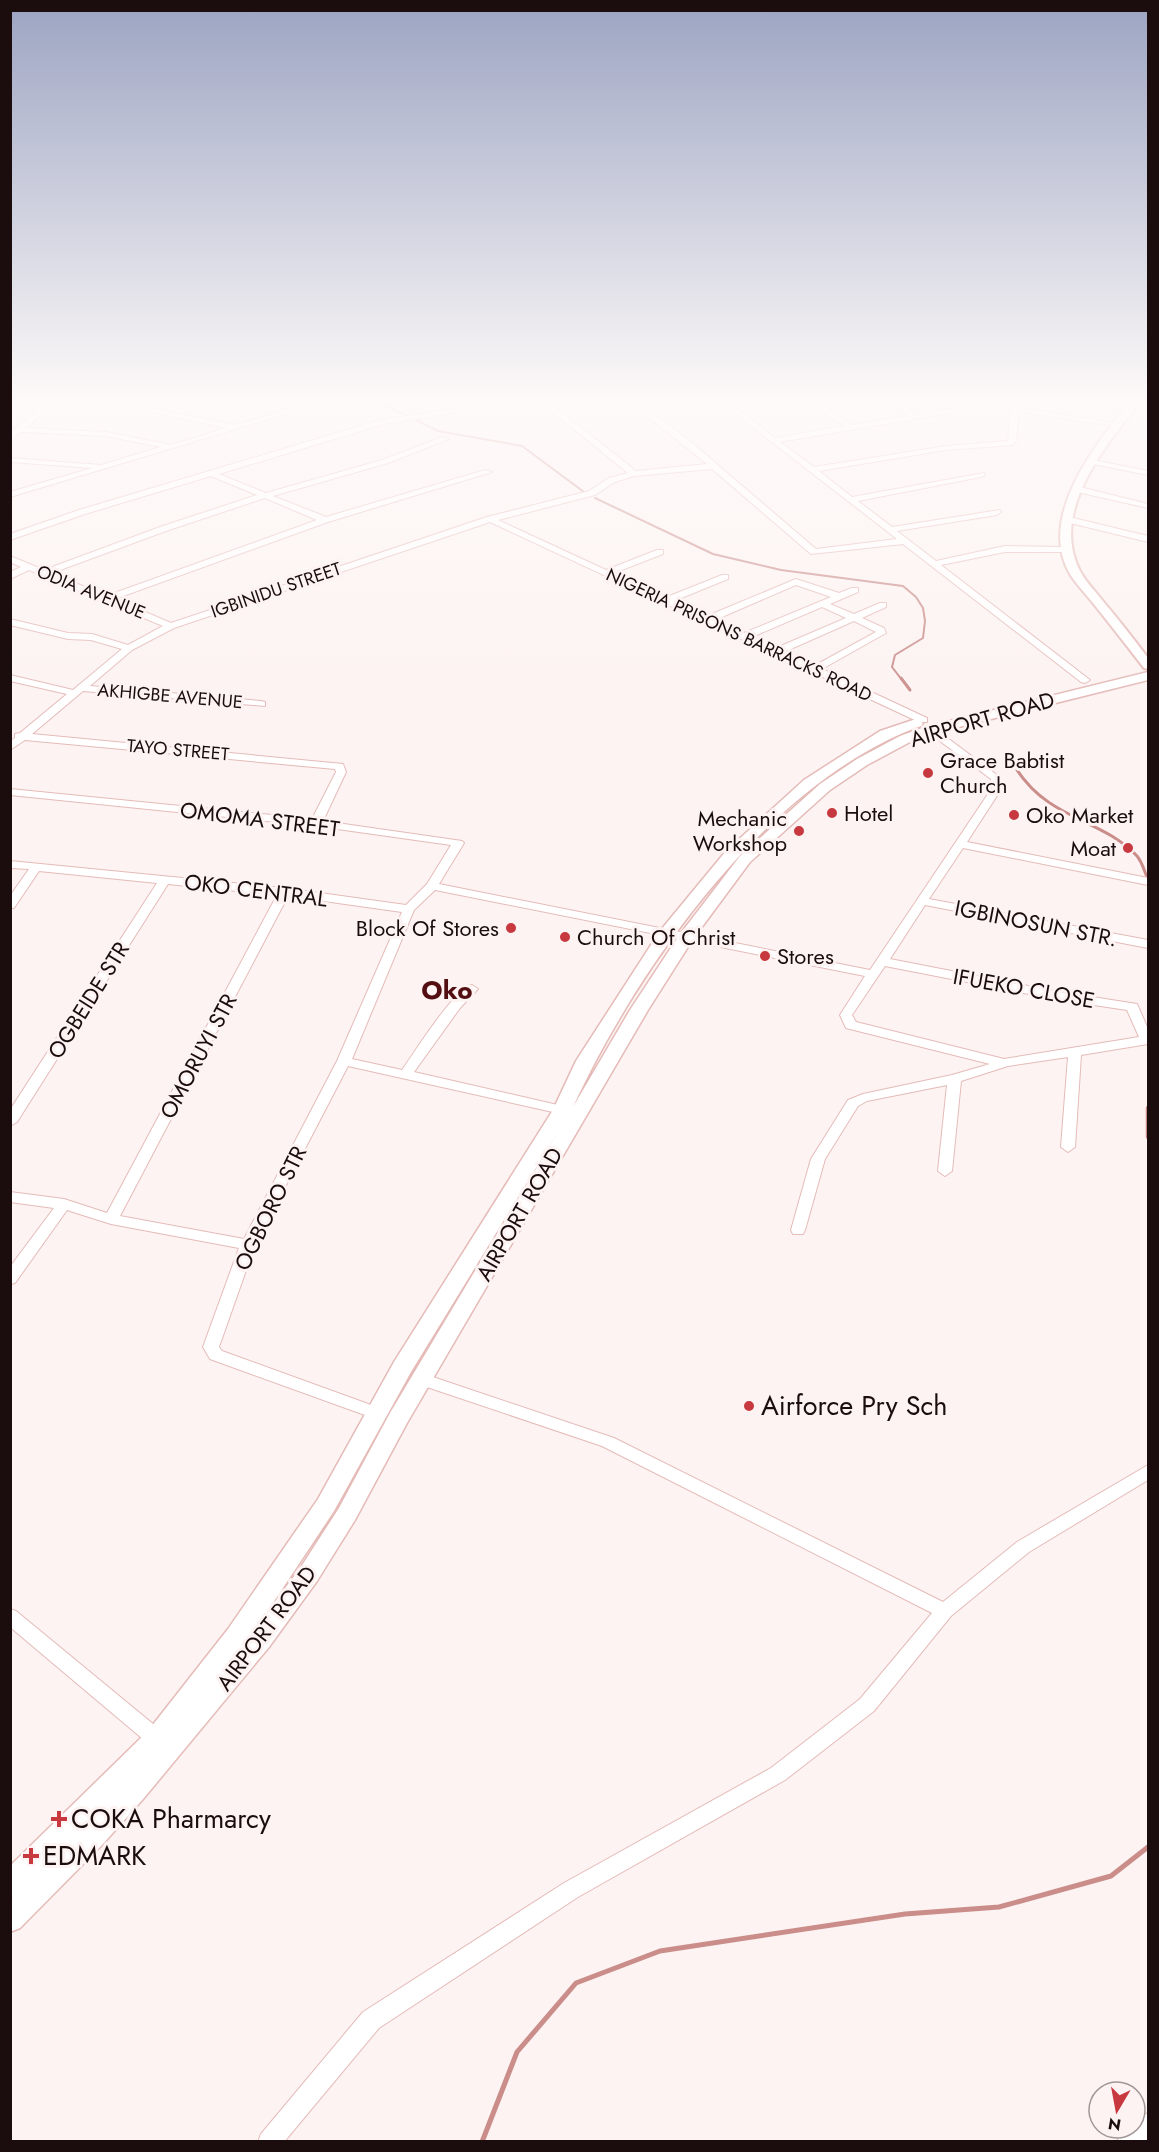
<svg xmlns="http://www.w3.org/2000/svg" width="1159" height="2152" viewBox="0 0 1159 2152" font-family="Jost,sans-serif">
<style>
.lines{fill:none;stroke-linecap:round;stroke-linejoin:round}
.stream-far3{stroke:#ca8d8a;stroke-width:2}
.stream-far2{stroke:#ca8d8a;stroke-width:3}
.stream-far1{stroke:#ca8d8a;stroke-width:4.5}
.stream{stroke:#ca8d8a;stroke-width:5}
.minor-casing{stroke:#e5bbb8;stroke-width:2}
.tertiary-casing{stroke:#e5bbb8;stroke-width:4}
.secondary-casing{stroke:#e5bbb8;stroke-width:3}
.minor{fill:#fff;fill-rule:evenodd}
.tertiary{fill:#fff;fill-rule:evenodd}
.secondary{fill:#fff;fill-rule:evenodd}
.poi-dot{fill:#c7383f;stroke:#fcf3f2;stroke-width:2}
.labels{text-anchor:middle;stroke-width:6;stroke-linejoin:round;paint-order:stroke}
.far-street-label{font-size:18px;fill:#1b0d0d;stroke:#fcf3f2}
.street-label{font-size:22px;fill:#1b0d0d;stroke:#fcf3f2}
.poi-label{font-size:22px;fill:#1b0d0d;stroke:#fcf3f2;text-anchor:start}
.quarter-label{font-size:26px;font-weight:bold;fill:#530e12;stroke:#fcf3f2}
.near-poi-label{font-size:27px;fill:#1b0d0d;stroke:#fcf3f2;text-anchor:start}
</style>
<rect width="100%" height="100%" fill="#fcf3f2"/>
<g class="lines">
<g class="stream-far3">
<polyline points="378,402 409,417"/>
<polyline points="416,420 438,431 522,446 584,492"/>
<polyline points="595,498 713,554 781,570 903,586 916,597 923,608 925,621 923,638 895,655 892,667 902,680"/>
</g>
<g class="stream-far2">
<polyline points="901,678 910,690"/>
<path d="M1017 770C1051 821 1101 818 1137 856 1142 862 1144 870 1147 877"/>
</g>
<polyline class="stream-far1" points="1148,1108 1148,1137"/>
<polyline class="stream" points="482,2142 517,2052 576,1983 660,1951 905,1914 999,1907 1111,1876 1148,1847"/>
<defs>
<g id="minor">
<path d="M47 402H56L26 428 106 432 171 445 226 428 126 407 122 402 235 425 290 409 266 402C277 402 286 405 296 406 305 407 316 402 326 402L10 497V492L92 468 10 462V458L101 465 161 447 106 436 21 432 10 440V433Z"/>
<path d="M502 402H525L384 424 219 474 266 493 382 460 442 437 449 439 388 463 273 496 326 517 485 470 492 472 328 522 115 599 171 623 487 517 589 491 609 478 628 473 540 402H549L636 471 707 464 629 402H638L691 442 816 549 897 539 720 402H729L775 438 844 426 807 402H817L852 425 907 416 893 402H902L915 415 980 404 1015 407 1120 424 1116 426 1019 412 1016 441 1013 445 946 450 819 471 852 497 984 473 985 475 981 477 858 501 892 527 1000 510 1001 512 997 515 897 531 936 561 1005 546 1067 547V551L1064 552H1005L941 565 1090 680 1085 683 1081 682 903 544 811 554 712 469 634 476 615 482 595 495 498 520 606 570 657 550H663V554L614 573 667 597 722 575H728V579L674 601 707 616 796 579 839 593 852 588H858V592L830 604 854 614 880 603H886V607L862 618 884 628 886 633 822 669 927 718V722H919L490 522 174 628 132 650 90 686 261 701 265 702V706L83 691 32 734 343 764 346 772 323 821 462 841 464 843 439 884 870 970 992 788 991 779 925 730 926 728H934L1001 778 1002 788 967 842 1148 878V885L963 848 929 899 1148 940V948L925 905 890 959 1054 991 1137 1004 1148 1029V1044L1081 1055 1075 1147 1068 1152 1061 1147 1068 1057 1008 1066 961 1081 952 1171 945 1176 938 1171 947 1085 867 1101 858 1106 825 1159 805 1230 803 1234H793L791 1230 811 1159 848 1100 863 1094 952 1075 990 1064 846 1028 840 1015 865 976 435 890 414 910 352 1059 402 1070C415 1052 453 990 472 985L478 989 460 1008 414 1072 562 1106 569 1110 562 1114 348 1066 255 1245 219 1347 222 1351 382 1409 384 1413 382 1417 376 1419 210 1359 203 1347 239 1248 111 1224 67 1210 15 1283 10 1284V1267L54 1208 10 1202V1192L64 1199 107 1213 277 895 168 884 17 1122 10 1126V1110L157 883 39 871 14 908H10V896L29 869 10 868V861L284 888 406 905 427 884 451 845 316 826 10 795V789L312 819 336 772 335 769 25 740 10 750V741L15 738V734L20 733 67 694 10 681V675L73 690 122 649 91 640 68 639 10 625V619L68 633 92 634 128 645 163 626 29 570 10 579V572L21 567 10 562V556L44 570 160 527 257 495 211 476 85 514 10 540V534L79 510 380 420ZM980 408 1011 411 1008 441 946 446 814 467 780 442ZM265 498 317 520 106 596 52 573 166 531ZM796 585 831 597 744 633 715 620ZM822 607 846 618 776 648 752 637ZM854 621 876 632 814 666 784 652ZM288 896 402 912 337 1061 244 1239 120 1216ZM885 966 1054 999 1127 1010 1139 1037 1004 1059 856 1022 852 1015Z"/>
<polygon points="1088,459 1148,471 1148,475 1088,463"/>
<polygon points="1076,486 1148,504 1148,508 1073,491 1072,489"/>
<polygon points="1069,517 1148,536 1148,542 1066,522 1065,520"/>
<polygon points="421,1373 614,1438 943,1602 1017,1542 1148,1465 1148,1480 1029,1552 951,1616 874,1711 785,1780 578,1897 379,2028 284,2142 258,2142 261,2134 363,2012 564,1883 771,1768 860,1699 932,1613 602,1446 415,1383 413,1379 415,1375"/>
<polygon points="10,1609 16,1611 164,1733 167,1739 164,1745 157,1747 150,1745 10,1627"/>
<polygon points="1148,2113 1148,2139 1146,2142 1117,2142 1120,2134 1127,2128 1135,2128 1135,2120"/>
</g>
<path id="tertiary" d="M1131 402H1140C1106 446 1049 511 1080 571 1085 581 1095 591 1102 600 1118 619 1133 638 1148 658V669L1144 668C1127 646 1110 624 1093 603 1085 593 1076 584 1070 574 1037 518 1095 443 1131 402Z"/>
<path id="secondary" d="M1148 672V680L935 733 910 742 867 765 830 790 750 862 693 939 648 1010 407 1423 355 1520 317 1581 269 1647 144 1798 102 1845 20 1928 10 1932V1899L13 1897 10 1898V1866L148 1731 228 1629 318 1499 394 1362 553 1110 576 1061 660 931 726 851 804 780 880 731 916 719 923 723 921 726C770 780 638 966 573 1107L630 1010 678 937 740 856 820 784 857 759 900 736 925 727ZM558 1132 390 1413 339 1508 301 1567 265 1615 334 1511 411 1372Z"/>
</defs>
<use href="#minor" class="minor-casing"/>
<use href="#tertiary" class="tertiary-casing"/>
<use href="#secondary" class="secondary-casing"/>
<use href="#minor" class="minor"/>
<use href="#tertiary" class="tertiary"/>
<use href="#secondary" class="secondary"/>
</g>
<linearGradient id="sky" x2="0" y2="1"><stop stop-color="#9ca4c2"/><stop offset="0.57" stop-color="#fefaf9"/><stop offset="1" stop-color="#fefaf9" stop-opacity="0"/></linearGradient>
<rect width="1159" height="704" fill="url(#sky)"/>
<g class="poi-dot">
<circle cx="928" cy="773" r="6"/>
<circle cx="832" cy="813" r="6"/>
<circle cx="1014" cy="815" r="6"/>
<circle cx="799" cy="831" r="6"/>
<circle cx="1128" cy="848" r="6"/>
<circle cx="511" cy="928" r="6"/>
<circle cx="565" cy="937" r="6"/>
<circle cx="765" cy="956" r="6"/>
<circle cx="749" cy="1406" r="6"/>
<path d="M56 1810h6v6h6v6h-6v6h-6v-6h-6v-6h6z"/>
<path d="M28 1847h6v6h6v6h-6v6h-6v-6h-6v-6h6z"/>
</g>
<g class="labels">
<g class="far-street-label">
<text transform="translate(276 590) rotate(-19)" y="6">IGBINIDU STREET</text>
<text transform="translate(91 592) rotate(22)" y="6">ODIA AVENUE</text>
<text transform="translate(739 635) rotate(25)" y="6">NIGERIA PRISONS BARRACKS ROAD</text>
<text transform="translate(170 696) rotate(5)" y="6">AKHIGBE AVENUE</text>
<text transform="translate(178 750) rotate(5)" y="6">TAYO STREET</text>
</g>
<g class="street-label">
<text transform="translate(982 719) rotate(-16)" y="8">AIRPORT ROAD</text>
<text transform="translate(260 819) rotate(7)" y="8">OMOMA STREET</text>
<text transform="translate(256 890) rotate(7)" y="8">OKO CENTRAL</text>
<text transform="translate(1036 923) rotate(11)" y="8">IGBINOSUN STR.</text>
<text transform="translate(1024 988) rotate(10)" y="8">IFUEKO CLOSE</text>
<text transform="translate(88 1000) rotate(-58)" y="8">OGBEIDE STR</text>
<text transform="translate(198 1056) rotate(-62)" y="8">OMORUYI STR</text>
<text transform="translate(270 1208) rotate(-64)" y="8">OGBORO STR</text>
<text transform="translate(519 1214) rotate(-60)" y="8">AIRPORT ROAD</text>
<text transform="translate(266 1628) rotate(-53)" y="8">AIRPORT ROAD</text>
</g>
<g class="poi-label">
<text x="940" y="768">Grace Babtist<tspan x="940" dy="25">Church</tspan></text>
<text x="844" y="821">Hotel</text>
<text x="1026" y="823">Oko Market</text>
<text x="787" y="826" text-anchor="end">Mechanic<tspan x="787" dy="25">Workshop</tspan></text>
<text x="1116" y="856" text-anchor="end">Moat</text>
<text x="499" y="936" text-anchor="end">Block Of Stores</text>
<text x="577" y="945">Church Of Christ</text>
<text x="777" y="964">Stores</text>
</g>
<g class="quarter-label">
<text x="447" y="999">Oko</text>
</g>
<g class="near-poi-label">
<text x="761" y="1415">Airforce Pry Sch</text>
<text x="71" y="1828">COKA Pharmarcy</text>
<text x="43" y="1865">EDMARK</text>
</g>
</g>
<rect width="1159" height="2152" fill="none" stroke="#1b0d0d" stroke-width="24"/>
<g transform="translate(1117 2110) rotate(190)"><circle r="28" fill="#fcf3f2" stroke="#a29796" stroke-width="1.5"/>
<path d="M0-4.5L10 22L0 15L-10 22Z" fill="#c7383f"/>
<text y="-9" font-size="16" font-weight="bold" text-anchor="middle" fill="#1b0d0d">N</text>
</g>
</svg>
